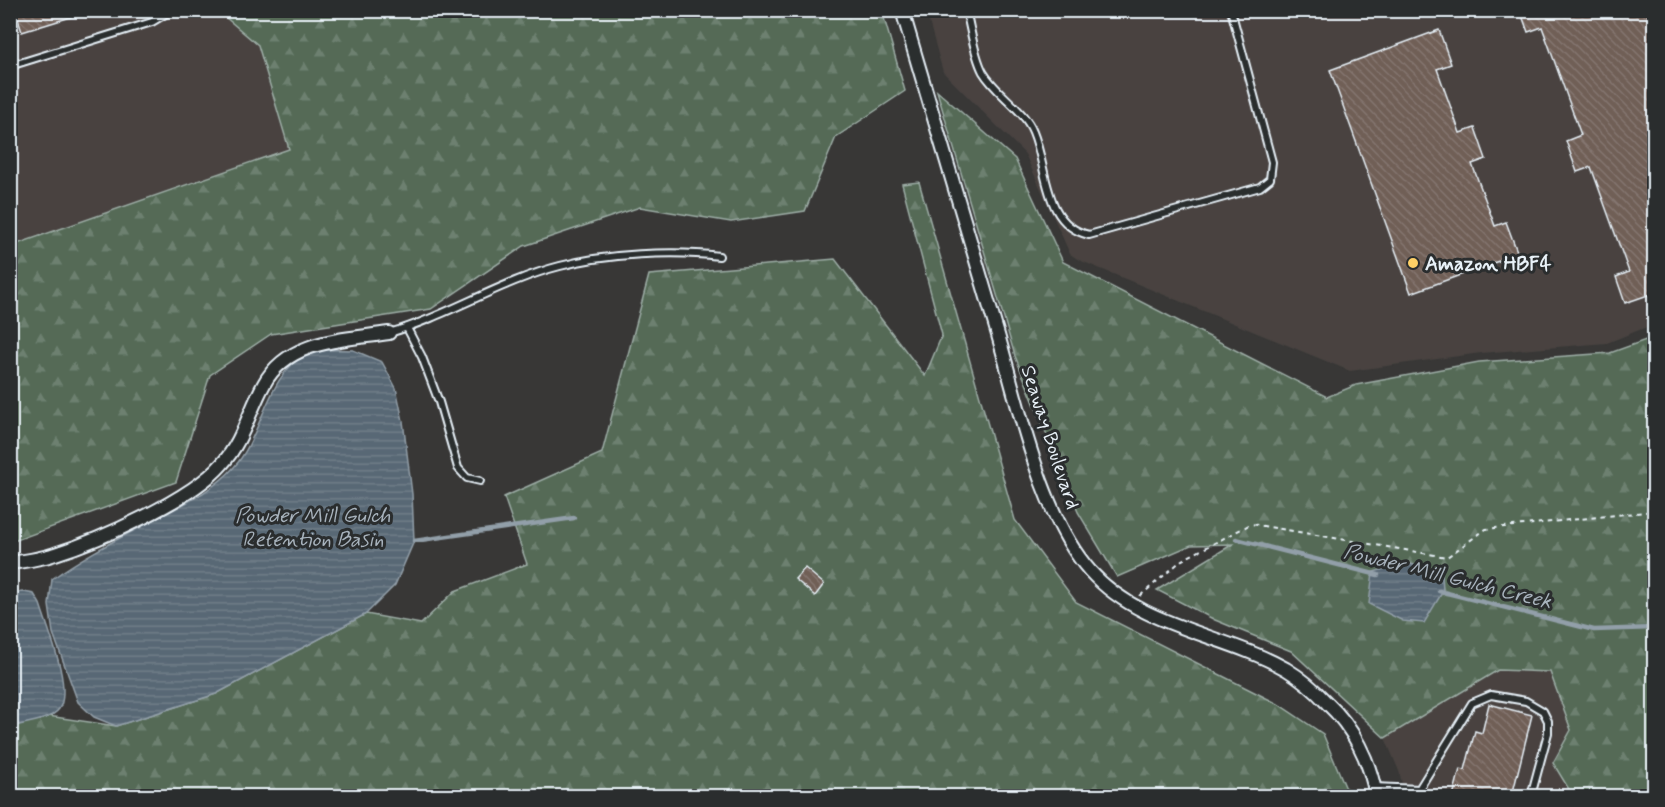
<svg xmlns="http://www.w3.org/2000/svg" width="1665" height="807" viewBox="0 0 1665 807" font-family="Mynerve,sans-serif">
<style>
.built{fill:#484340}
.forest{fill:url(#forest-firs);stroke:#9eaea7;stroke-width:1.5}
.water{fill:url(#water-rules);stroke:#929fa9;stroke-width:1.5}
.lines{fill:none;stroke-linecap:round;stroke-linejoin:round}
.stream{stroke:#929fa9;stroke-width:4.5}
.building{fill:url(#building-back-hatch);stroke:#e8f1f8;stroke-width:1.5}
.lane-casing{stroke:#e8f1f8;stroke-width:10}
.street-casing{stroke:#e8f1f8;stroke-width:16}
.path{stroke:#e8f1f8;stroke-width:2;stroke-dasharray:4.5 4.5;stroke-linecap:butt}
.lane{stroke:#2a2d2e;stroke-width:6}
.street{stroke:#2a2d2e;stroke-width:12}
.poi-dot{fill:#ffd166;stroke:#2a2d2e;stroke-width:2}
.labels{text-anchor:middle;stroke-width:6;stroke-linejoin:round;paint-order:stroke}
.poi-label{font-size:20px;font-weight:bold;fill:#e8f1f8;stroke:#2a2d2e;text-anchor:start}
.street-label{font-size:20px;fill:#e8f1f8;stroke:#2a2d2e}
.water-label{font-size:21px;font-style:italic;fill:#a8b3bd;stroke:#2a2d2e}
</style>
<defs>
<pattern id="forest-firs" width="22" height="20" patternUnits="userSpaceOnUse" patternTransform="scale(1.5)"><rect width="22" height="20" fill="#546a56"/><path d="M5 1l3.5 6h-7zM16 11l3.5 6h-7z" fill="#6d806f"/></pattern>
<pattern id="water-rules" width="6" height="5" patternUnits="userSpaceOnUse" patternTransform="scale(1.5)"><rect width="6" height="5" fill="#596875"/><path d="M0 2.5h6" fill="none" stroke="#717e89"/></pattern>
<pattern id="building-back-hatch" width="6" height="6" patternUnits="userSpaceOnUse" patternTransform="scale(1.5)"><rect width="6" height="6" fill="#6f5e57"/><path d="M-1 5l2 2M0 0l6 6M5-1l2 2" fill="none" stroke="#847670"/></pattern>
</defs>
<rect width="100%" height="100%" fill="#383736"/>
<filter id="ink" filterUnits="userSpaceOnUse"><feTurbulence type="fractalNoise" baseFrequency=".0167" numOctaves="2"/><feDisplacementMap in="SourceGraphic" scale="12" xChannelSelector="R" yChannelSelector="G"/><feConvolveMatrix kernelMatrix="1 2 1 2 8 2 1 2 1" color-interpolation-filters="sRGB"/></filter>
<g filter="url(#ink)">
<g class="built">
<polygon points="10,11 218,11 258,45 290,149 11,246"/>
<polygon points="926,11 1654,11 1654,324 1607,343 1481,353 1350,371 1079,260 1070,254 1025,154 943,72"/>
<polygon points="1498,670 1550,672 1571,730 1553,763 1573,796 1405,796 1399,771 1385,738"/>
</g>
<g class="forest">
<polygon points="218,11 882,11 905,91 836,137 805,211 731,222 640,207 524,246 431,309 271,334 210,375 176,482 11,542 11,246 289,149 258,45"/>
<polygon points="937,91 1015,159 1063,262 1327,397 1356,385 1479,362 1610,353 1654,337 1654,796 1573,796 1553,763 1571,730 1550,672 1498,670 1385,738 1291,651 1215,620 1157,590 1233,544 1191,545 1117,577 1078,512 1015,356"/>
<polygon points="919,182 1015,520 1076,602 1278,704 1323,734 1349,796 11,796 11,727 48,716 116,726 216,694 366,614 421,624 455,591 527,564 504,497 602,453 649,275 835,259 925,376 942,335 902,184"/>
</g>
<g class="water">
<path d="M353 350 382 362 396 388 403 421 412 494 414 541 395 585 366 614 216 694 116 726 94 717 78 702 53 633 49 605 52 579C88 553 128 534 167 513 190 501 217 487 234 467 262 437 268 371 307 354 321 348 338 350 353 350Z"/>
<polygon points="1407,563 1442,573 1443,591 1424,623 1403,621 1369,604 1373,572"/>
<path d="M24 592 34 594 40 604C47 627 73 688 59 709 50 721 24 723 11 727V593Z"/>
</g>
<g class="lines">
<g class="stream">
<polyline points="1236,539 1378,575"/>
<polyline points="414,541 574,518"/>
<polyline points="1439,591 1594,630 1654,628"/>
</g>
</g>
<g class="building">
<polygon points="15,10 83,10 84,13 22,32"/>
<polygon points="1520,10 1646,10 1654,35 1654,293 1625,303 1616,277 1629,272 1591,167 1577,172 1566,141 1581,135 1542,27 1528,32"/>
<polygon points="1439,30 1451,64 1437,69 1460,133 1475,128 1486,159 1472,164 1495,226 1506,222 1518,254 1411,293 1330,70"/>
<polygon points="805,568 824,584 815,596 795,579"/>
<polygon points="1489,704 1532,715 1512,796 1453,796 1460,769 1465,770 1475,731 1482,733"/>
</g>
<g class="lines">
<defs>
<g id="lane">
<path d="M966 10C971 30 974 55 983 72 996 94 1024 109 1033 132 1048 168 1043 225 1089 235L1260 187 1270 179 1272 162 1231 10"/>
<polyline points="10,66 152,22 172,10"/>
<polyline points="10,213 14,225 10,226"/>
<polyline points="407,328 422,357 439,402 458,468 467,478 480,481"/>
<path d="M389 333C448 316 501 281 560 266 606 254 673 250 719 256"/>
<polyline points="1374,787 1419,789"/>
<polyline points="1421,796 1419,789 1472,703 1491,695 1526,701 1543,711 1548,721 1548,733 1531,796"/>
</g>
<g id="street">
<path d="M902 10C934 119 966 227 998 335 1019 407 1041 516 1090 571 1141 628 1222 633 1286 669 1301 678 1315 690 1327 703 1353 727 1370 761 1376 796"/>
<path d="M10 563C25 561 41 559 55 554 100 540 192 499 222 464 243 441 249 411 264 384 288 339 345 340 389 333"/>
</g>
</defs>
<use href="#lane" class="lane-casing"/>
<use href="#street" class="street-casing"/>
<polyline class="path" points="1140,596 1182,560 1251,524 1447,557 1486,529 1654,511"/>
<use href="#lane" class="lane"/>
<use href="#street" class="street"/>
</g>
</g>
<circle class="poi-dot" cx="1413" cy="263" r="6"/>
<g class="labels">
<g class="poi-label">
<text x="1425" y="270">Amazon HBF4</text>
</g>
<g class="street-label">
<text transform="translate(1051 437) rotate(72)" y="7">Seaway Boulevard</text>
</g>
<g class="water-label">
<text x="313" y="522">Powder Mill Gulch<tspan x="313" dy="24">Retention Basin</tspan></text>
<text transform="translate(1448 576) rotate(14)" y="7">Powder Mill Gulch Creek</text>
</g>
</g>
<rect width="1665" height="807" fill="none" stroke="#2a2d2e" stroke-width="36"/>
<rect x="18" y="18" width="1629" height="771" fill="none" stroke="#e8f1f8" stroke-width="2" filter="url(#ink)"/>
</svg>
